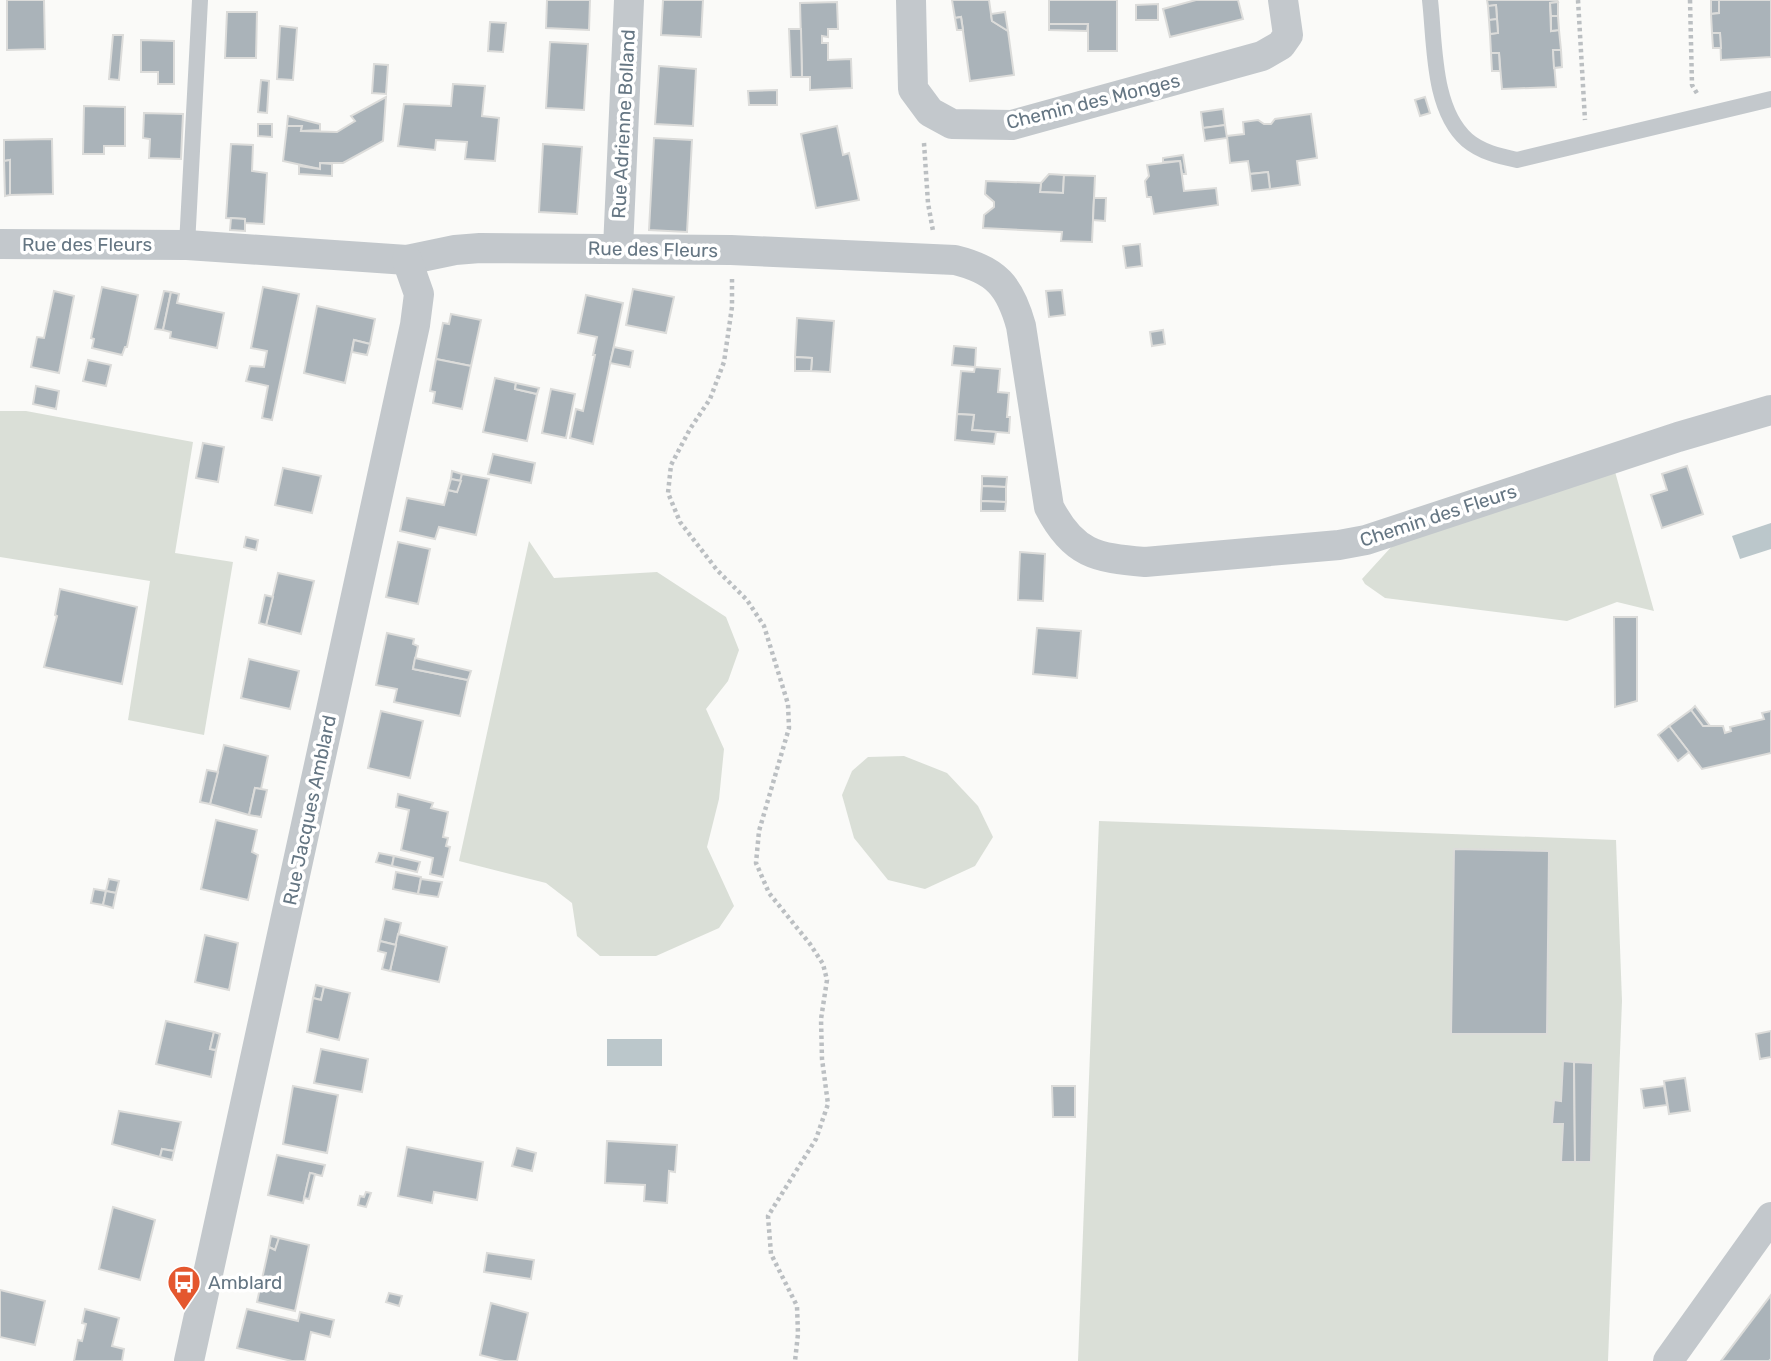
<svg xmlns="http://www.w3.org/2000/svg" width="1771" height="1361" viewBox="0 0 1771 1361" font-family="Rubik,sans-serif">
<style>
.green{fill:#dadfd7}
.water{fill:#bbc7cb}
.building{fill:#aab3b9;stroke:#dcdcda;stroke-width:2}
.lines{fill:none;stroke-linecap:round;stroke-linejoin:round}
.path{stroke:#bbbfc2;stroke-width:4.5;stroke-dasharray:3.5 3.5;stroke-linecap:butt}
.service{stroke:#c3c8cc;stroke-width:16}
.minor{stroke:#c3c8cc;stroke-width:30}
.labels{text-anchor:middle;stroke-width:7;stroke-linejoin:round;paint-order:stroke}
.street-label{font-size:19px;fill:#657683;stroke:#fff}
.poi-label{font-size:19px;fill:#657683;stroke:#fff;text-anchor:start}
</style>
<rect width="100%" height="100%" fill="#fafaf8"/>
<g class="green">
<polygon points="0,411 26,411 193,442 175,553 233,562 204,735 128,720 150,581 0,557"/>
<polygon points="1614,468 1654,611 1617,602 1567,621 1385,598 1365,584 1362,579 1393,545"/>
<polygon points="529,541 554,578 657,572 726,617 739,650 728,681 706,709 724,749 719,799 707,847 734,906 719,928 656,956 600,956 577,936 572,903 546,883 459,861"/>
<polygon points="904,756 947,773 978,806 993,837 975,866 925,889 888,880 854,838 842,795 852,771 868,757"/>
<polygon points="1099,821 1616,840 1622,1001 1608,1361 1078,1361"/>
</g>
<g class="water">
<polygon points="1771,523 1771,549 1740,559 1732,536"/>
<rect x="607" y="1039" width="55" height="27"/>
</g>
<g class="building">
<polygon points="7,0 44,0 45,49 7,50"/>
<polygon points="547,0 590,0 589,30 546,28"/>
<polygon points="663,0 703,0 701,37 661,35"/>
<polygon points="952,0 989,0 992,21 1008,31 1014,75 970,81 961,17 955,18"/>
<polygon points="1049,0 1117,0 1117,51 1088,51 1088,24 1049,24"/>
<polygon points="1196,0 1238,0 1243,19 1170,37 1163,9"/>
<polygon points="1487,0 1557,0 1558,2 1550,3 1551,31 1559,30 1561,50 1553,50 1556,87 1502,89 1499,53 1491,53 1490,34 1498,33 1496,5 1488,6"/>
<polygon points="1711,0 1719,0 1719,13 1711,14"/>
<polygon points="1719,0 1771,0 1771,57 1721,60 1720,33 1712,33 1711,14 1719,13"/>
<polygon points="837,2 838,29 828,29 828,37 822,36 822,43 828,43 828,60 851,59 852,88 810,90 810,77 802,77 800,3"/>
<polygon points="1558,2 1558,16 1551,16 1550,3"/>
<polygon points="1158,4 1158,20 1136,20 1136,5"/>
<polygon points="1496,5 1497,19 1489,20 1488,6"/>
<polygon points="227,12 257,12 256,58 225,58"/>
<polygon points="1005,12 1008,31 992,21 991,14"/>
<polygon points="1551,16 1558,16 1559,30 1551,31"/>
<polygon points="961,17 963,30 957,30 955,18"/>
<polygon points="1497,19 1498,33 1490,34 1489,20"/>
<polygon points="490,22 506,23 503,52 488,51"/>
<polygon points="1049,24 1088,24 1087,31 1049,30"/>
<polygon points="280,26 297,28 293,80 277,79"/>
<polygon points="789,29 801,29 802,77 791,77"/>
<polygon points="1712,33 1720,33 1721,48 1713,48"/>
<polygon points="113,35 123,35 119,80 109,79"/>
<polygon points="141,40 174,41 174,84 158,84 158,72 141,72"/>
<polygon points="550,42 588,44 584,110 546,108"/>
<polygon points="1553,50 1561,50 1562,67 1554,68"/>
<polygon points="1491,53 1499,53 1500,71 1492,71"/>
<polygon points="374,64 388,65 386,94 372,93"/>
<polygon points="659,66 696,69 693,126 655,124"/>
<polygon points="261,80 269,81 267,113 258,112"/>
<polygon points="453,84 485,86 482,116 499,118 495,161 465,159 467,142 436,140 435,150 398,146 404,104 451,106"/>
<polygon points="777,90 777,105 749,105 748,91"/>
<polygon points="386,97 383,141 343,163 320,163 320,169 283,161 287,126 302,126 301,131 337,132 355,121 351,116"/>
<polygon points="1425,97 1430,113 1420,116 1415,100"/>
<polygon points="84,106 125,107 125,146 104,146 104,154 83,154"/>
<polygon points="1223,109 1225,125 1203,128 1201,112"/>
<polygon points="144,113 183,114 181,159 149,158 150,139 143,138"/>
<polygon points="1311,114 1317,158 1297,161 1300,185 1270,189 1268,172 1250,174 1248,161 1230,163 1227,136 1244,134 1243,122 1258,120 1264,124 1271,124 1275,119"/>
<polygon points="288,116 320,124 320,130 301,131 302,126 287,126"/>
<polygon points="258,124 272,124 272,137 258,136"/>
<polygon points="1225,125 1227,138 1205,141 1203,128"/>
<polygon points="837,126 843,155 849,153 859,200 816,208 801,134"/>
<polygon points="654,138 692,140 687,232 649,230"/>
<polygon points="52,139 53,194 10,195 10,160 4,161 4,140"/>
<polygon points="231,144 253,145 252,171 267,173 264,224 245,223 245,219 226,218"/>
<polygon points="543,144 582,147 577,214 539,212"/>
<polygon points="1183,155 1186,174 1182,174 1180,161 1163,162 1163,158"/>
<polygon points="10,160 10,195 5,196 4,161"/>
<polygon points="1180,161 1184,191 1216,188 1218,205 1154,214 1151,197 1147,197 1145,181 1149,176 1147,165"/>
<polygon points="320,163 332,164 332,176 299,174 299,166 320,169"/>
<polygon points="1268,172 1270,189 1252,191 1250,174"/>
<polygon points="1049,174 1064,175 1063,193 1040,192 1041,183"/>
<polygon points="1064,175 1095,176 1092,242 1061,241 1062,232 983,228 984,215 994,207 994,202 985,194 986,181 1041,183 1040,192 1063,193"/>
<polygon points="1094,198 1106,198 1105,221 1093,220"/>
<polygon points="231,218 245,219 245,231 230,230"/>
<polygon points="1140,244 1142,266 1126,268 1123,246"/>
<polygon points="102,287 138,295 127,347 125,347 122,355 92,348 94,339 91,338"/>
<polygon points="263,287 299,294 272,420 262,418 268,386 246,381 250,366 264,367 267,351 251,348"/>
<polygon points="633,289 674,297 666,333 626,325"/>
<polygon points="1062,290 1065,315 1049,317 1046,291"/>
<polygon points="54,291 74,296 59,373 31,367 37,337 44,338"/>
<polygon points="164,291 171,292 163,330 155,329"/>
<polygon points="171,292 179,294 177,303 224,313 217,348 170,338 171,332 163,330"/>
<polygon points="586,295 623,303 593,444 570,438 576,409 583,411 595,355 593,355 597,337 578,333"/>
<polygon points="317,306 375,319 370,344 354,340 345,383 304,373"/>
<polygon points="451,314 481,320 471,366 436,359 443,323 449,324"/>
<polygon points="797,318 834,321 830,372 811,371 812,358 795,357"/>
<polygon points="1163,330 1165,344 1152,346 1150,332"/>
<polygon points="354,340 370,344 367,355 352,352"/>
<polygon points="954,346 976,348 975,367 952,365"/>
<polygon points="614,347 633,351 630,367 610,363"/>
<polygon points="795,357 812,358 811,371 795,371"/>
<polygon points="436,359 471,366 462,409 433,403 435,392 430,391"/>
<polygon points="88,360 111,365 106,386 83,381"/>
<polygon points="975,367 1000,369 998,392 1009,393 1007,417 1010,417 1009,433 972,430 974,415 957,414 961,371 974,372"/>
<polygon points="495,378 516,383 515,389 537,394 527,441 483,432"/>
<polygon points="516,383 539,388 537,394 515,389"/>
<polygon points="36,386 59,391 56,409 33,404"/>
<polygon points="551,389 575,394 566,438 542,433"/>
<polygon points="957,414 974,415 972,430 996,432 994,444 955,440"/>
<polygon points="203,443 224,447 218,482 196,478"/>
<polygon points="493,454 535,463 531,483 488,474"/>
<polygon points="1687,466 1703,514 1662,528 1651,495 1667,490 1662,474"/>
<polygon points="283,468 321,476 312,513 275,505"/>
<polygon points="452,471 462,474 461,481 451,479"/>
<polygon points="462,474 489,479 476,535 439,527 435,539 400,531 407,498 444,505 448,490 457,492"/>
<polygon points="982,476 1007,477 1006,487 982,486"/>
<polygon points="451,479 461,481 457,492 448,490"/>
<polygon points="982,486 1006,487 1006,502 981,501"/>
<polygon points="981,501 1006,502 1005,511 981,511"/>
<polygon points="246,537 258,540 256,550 244,547"/>
<polygon points="398,542 430,549 418,604 386,597"/>
<polygon points="1020,552 1045,554 1043,601 1018,600"/>
<polygon points="278,573 314,581 301,634 266,625"/>
<polygon points="60,589 137,607 122,684 44,667 57,616 55,615"/>
<polygon points="265,595 273,597 266,625 259,623"/>
<polygon points="1614,617 1637,617 1637,701 1615,707"/>
<polygon points="1037,628 1081,631 1077,678 1033,674"/>
<polygon points="387,633 414,639 413,644 418,646 413,669 468,680 460,716 394,702 397,689 376,685"/>
<polygon points="415,658 471,671 468,680 413,669"/>
<polygon points="249,659 299,671 290,709 241,698"/>
<polygon points="1695,706 1710,726 1703,726 1691,710"/>
<polygon points="1691,710 1703,726 1723,726 1725,733 1731,731 1730,727 1764,719 1762,713 1771,711 1771,753 1702,769 1669,726"/>
<polygon points="381,711 423,721 410,778 368,768"/>
<polygon points="1669,726 1689,752 1678,761 1658,735"/>
<polygon points="224,745 268,756 261,789 255,788 249,815 210,804"/>
<polygon points="207,770 218,772 210,804 200,802"/>
<polygon points="255,788 267,790 261,817 249,815"/>
<polygon points="398,794 433,803 431,808 448,812 443,837 448,838 446,846 450,847 443,877 430,874 433,858 401,850 409,810 396,807"/>
<polygon points="216,820 257,830 252,852 258,855 248,900 201,889"/>
<polygon points="1454,849 1549,851 1547,1034 1451,1034"/>
<polygon points="379,853 394,856 392,866 376,862"/>
<polygon points="394,856 420,862 417,872 392,866"/>
<polygon points="396,872 421,877 418,894 393,889"/>
<polygon points="109,879 119,881 116,893 106,891"/>
<polygon points="421,879 442,882 438,897 418,894"/>
<polygon points="94,889 106,891 103,905 91,903"/>
<polygon points="106,891 116,893 113,908 103,905"/>
<polygon points="385,919 401,923 396,945 380,941"/>
<polygon points="398,934 447,947 439,982 390,971"/>
<polygon points="205,935 238,943 229,990 195,982"/>
<polygon points="380,941 396,945 390,971 382,969 386,953 378,951"/>
<polygon points="316,985 324,987 321,1000 313,998"/>
<polygon points="324,987 350,993 339,1040 307,1032 313,998 321,1000"/>
<polygon points="166,1021 214,1032 210,1049 216,1050 211,1077 156,1064"/>
<polygon points="1771,1031 1771,1057 1760,1059 1756,1034"/>
<polygon points="214,1032 220,1034 216,1050 210,1049"/>
<polygon points="321,1049 368,1059 362,1092 314,1083"/>
<polygon points="1563,1061 1574,1062 1575,1162 1561,1162 1563,1124 1552,1124 1554,1100 1561,1101"/>
<polygon points="1574,1062 1593,1063 1591,1162 1575,1162"/>
<polygon points="1685,1078 1690,1111 1669,1114 1664,1081"/>
<polygon points="293,1086 338,1095 327,1153 283,1144"/>
<polygon points="1052,1086 1075,1086 1075,1117 1053,1117"/>
<polygon points="1664,1086 1667,1105 1644,1108 1641,1089"/>
<polygon points="119,1111 181,1122 174,1151 162,1149 160,1157 112,1144"/>
<polygon points="607,1141 677,1145 675,1172 669,1171 667,1203 644,1201 645,1185 605,1183"/>
<polygon points="407,1147 483,1162 477,1200 434,1192 432,1203 398,1196"/>
<polygon points="517,1148 536,1153 532,1171 512,1166"/>
<polygon points="162,1149 174,1151 172,1160 160,1157"/>
<polygon points="277,1155 325,1165 322,1176 310,1173 303,1203 268,1195"/>
<polygon points="310,1173 315,1174 309,1199 304,1198"/>
<polygon points="366,1192 371,1193 366,1207 358,1205 360,1196 364,1197"/>
<polygon points="113,1207 155,1220 140,1280 99,1269"/>
<polygon points="271,1236 279,1238 275,1250 269,1247"/>
<polygon points="279,1238 309,1245 295,1311 257,1302 269,1247 275,1250"/>
<polygon points="487,1253 534,1260 531,1279 484,1272"/>
<polygon points="0,1290 45,1301 35,1345 0,1337"/>
<polygon points="389,1293 402,1296 399,1306 386,1302"/>
<polygon points="1771,1295 1771,1359 1769,1361 1721,1361"/>
<polygon points="491,1303 528,1313 517,1361 504,1361 480,1355"/>
<polygon points="85,1309 119,1318 112,1346 124,1349 122,1361 74,1361 78,1340 82,1341 86,1324 82,1323"/>
<polygon points="247,1309 298,1321 300,1312 334,1320 330,1337 311,1332 305,1361 292,1361 237,1348"/>
</g>
<g class="lines">
<g class="path">
<polyline points="1578,0 1585,120"/>
<polyline points="1690,0 1692,85 1698,95"/>
<polyline points="924,143 928,203 933,231"/>
<polyline points="732,279 732,307 724,362 710,399 690,429 671,465 668,493 680,522 717,570 747,600 764,626 788,704 789,728 759,831 756,863 769,893 810,944 823,964 827,980 821,1019 822,1059 828,1104 816,1139 768,1216 771,1254 797,1306 798,1334 795,1361"/>
</g>
<g class="service">
<path d="M1430 0C1435 43 1432 109 1467 140 1481 152 1499 156 1517 160L1771 99"/>
<polyline points="187,245 200,0"/>
</g>
<g class="minor">
<polyline points="911,0 913,89 930,112 952,124 1012,125 1262,56 1281,45 1288,35 1283,0"/>
<path d="M0 244 187 245 407 260 455 250 480 248 731 250 955 260C996 270 1010 286 1021 326L1049 507C1073 554 1096 558 1145 562L1339 545 1366 540 1678 437 1771 410"/>
<polyline points="618,249 629,0"/>
<polyline points="189,1361 415,325 419,294 407,260"/>
<polyline points="1668,1361 1771,1217"/>
</g>
</g>
<defs>
<symbol id="bus-pin" viewBox="-11 -11 22 30"><path d="M0 17L-7.5 6A9.5 9.5 0 1 1 7.5 6Z" fill="#e4572e" stroke="#fff"/><path d="M-5-6H5V4H4V6H2V4H-2V6H-4V4H-5ZM-3.5-4V0h7V-4ZM-3.5 1.2v1.5H-2V1.2ZM2 1.2v1.5H3.5V1.2Z" fill="#fff"/></symbol>
</defs>
<g fill-rule="evenodd">
<use href="#bus-pin" x="165" y="1263" width="38" height="52"/>
</g>
<g class="labels">
<g class="street-label">
<text transform="translate(1093 101) rotate(-14)" y="7">Chemin des Monges</text>
<text transform="translate(623 124) rotate(-87)" y="7">Rue Adrienne Bolland</text>
<text x="87" y="251">Rue des Fleurs</text>
<text transform="translate(653 249) rotate(1)" y="7">Rue des Fleurs</text>
<text transform="translate(1438 515) rotate(-18)" y="7">Chemin des Fleurs</text>
<text transform="translate(309 810) rotate(-78)" y="7">Rue Jacques Amblard</text>
</g>
<g class="poi-label">
<text x="208" y="1289">Amblard</text>
</g>
</g>
</svg>
